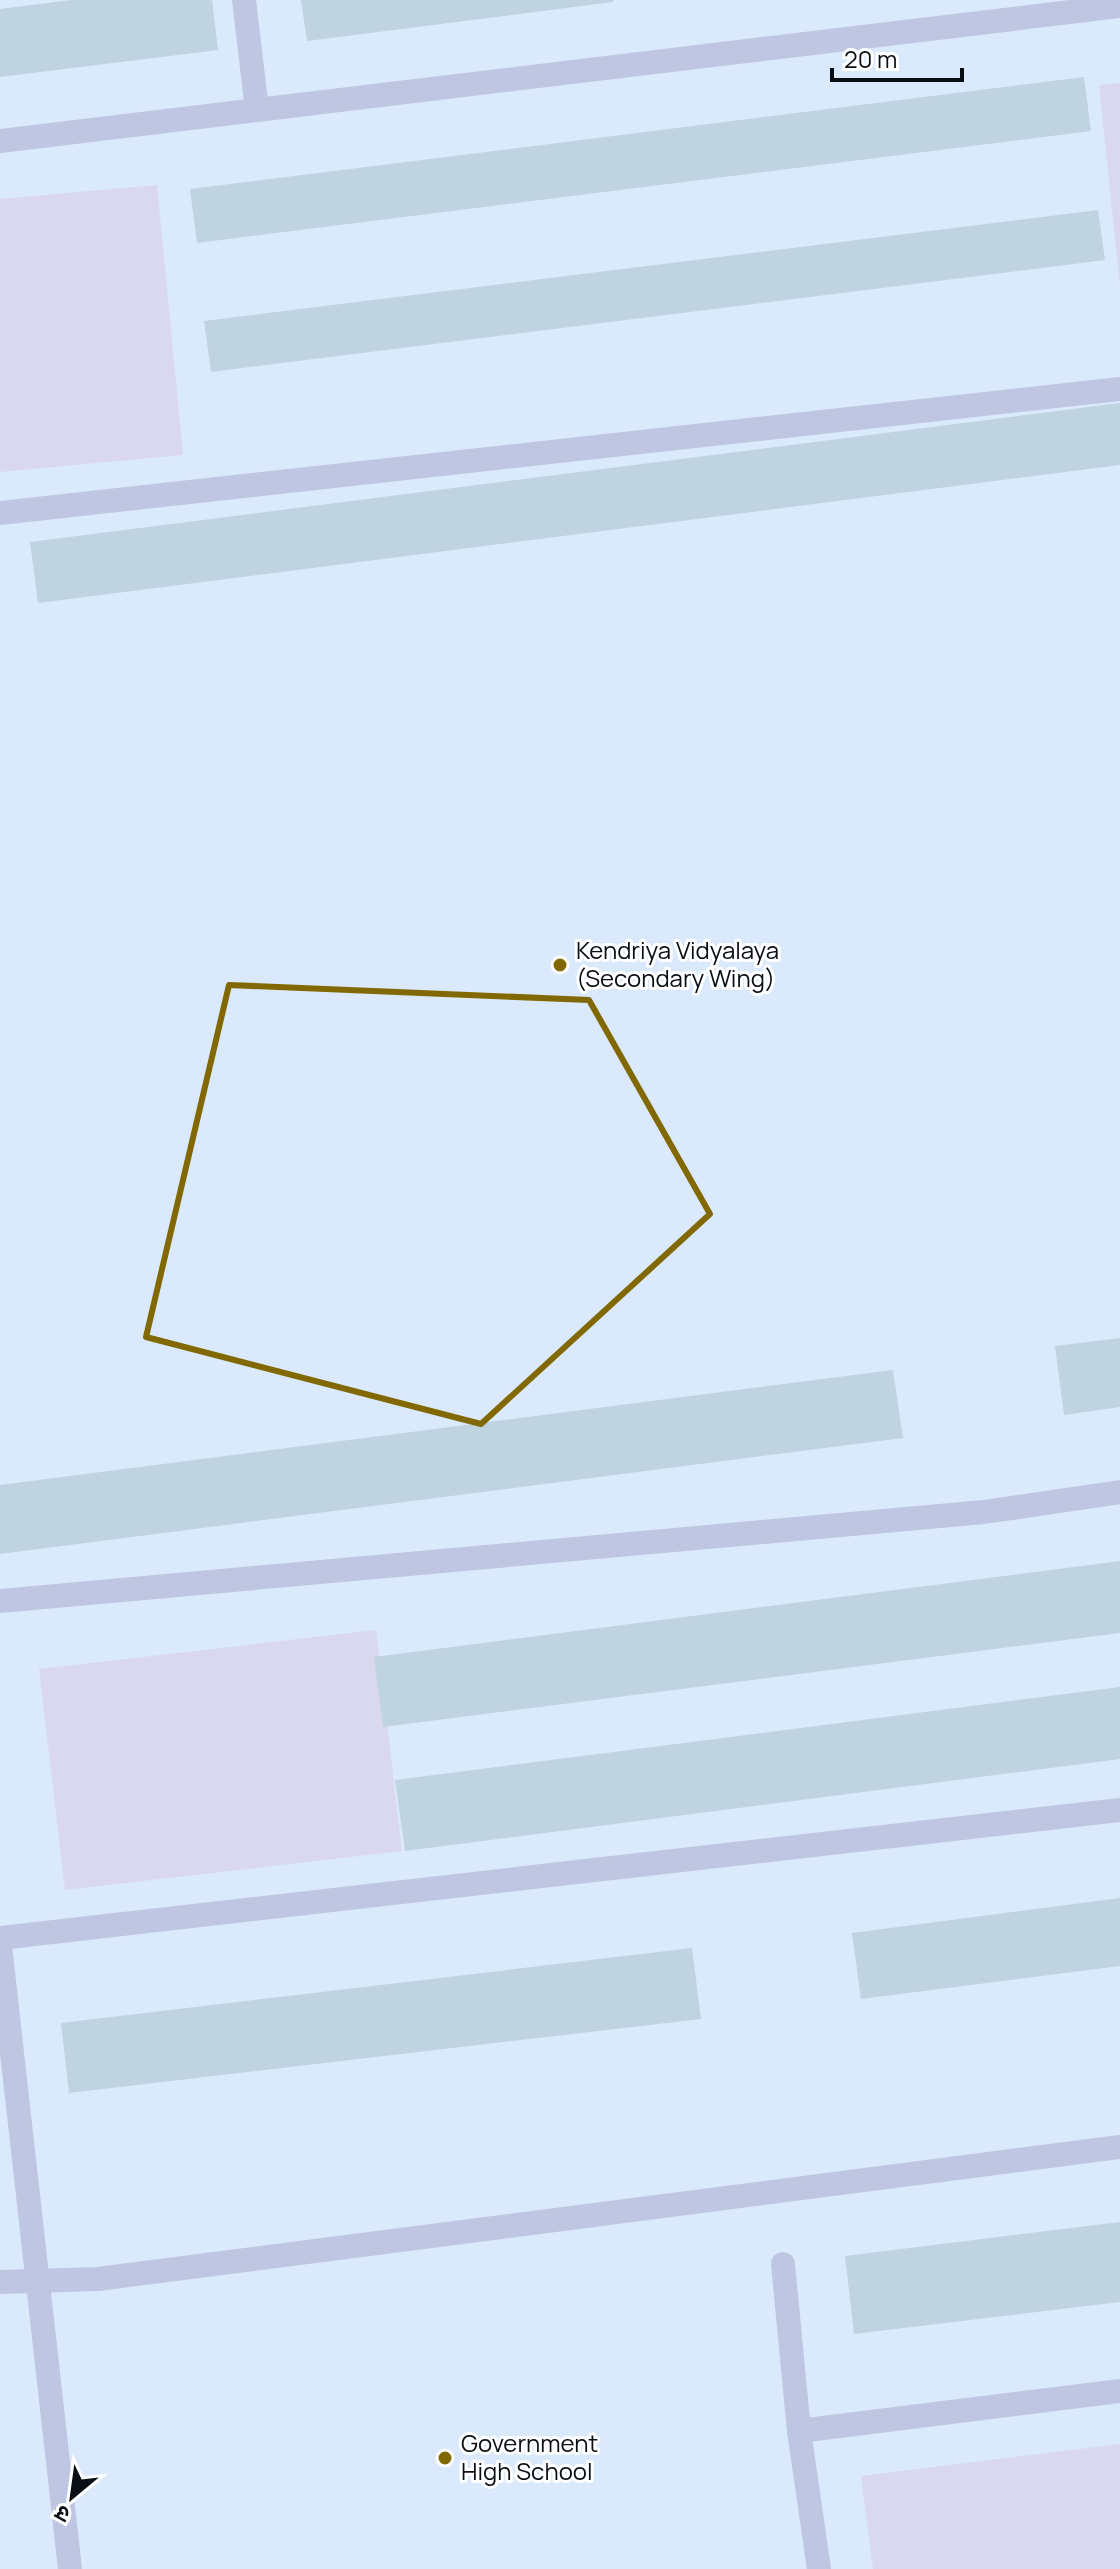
<svg xmlns="http://www.w3.org/2000/svg" width="1120" height="2569" viewBox="0 0 1120 2569" font-family="Manrope,'Noto Sans Devanagari',sans-serif">
<style>
.green{fill:#d7c4e0}
.building{fill:#a0b9c1}
.lines{fill:none;stroke-linecap:round;stroke-linejoin:round}
.minor{stroke:#9b9cc2;stroke-width:24}
.marked{fill:none;stroke:#816800;stroke-width:6;stroke-linejoin:round}
.poi-dot{fill:#816800;stroke:#fff;stroke-width:3}
.labels{text-anchor:middle;stroke-width:6;stroke-linejoin:round;paint-order:stroke}
.poi-label{font-size:24px;fill:#090e14;stroke:#fff;text-anchor:start}
</style>
<rect width="100%" height="100%" fill="#daeafc"/>
<g class="green">
<polygon points="1120,83 1120,286 1099,85"/>
<polygon points="157,185 183,455 0,472 0,199"/>
<polygon points="376,1630 402,1851 65,1890 39,1669"/>
<polygon points="1120,2444 1120,2569 873,2569 861,2476"/>
</g>
<g class="building">
<polygon points="71,0 212,0 218,50 0,77 0,9"/>
<polygon points="301,0 613,0 613,2 307,41"/>
<polygon points="1084,77 1091,131 197,243 190,189"/>
<polygon points="1098,210 1105,260 211,372 204,321"/>
<polygon points="1120,403 1120,465 38,603 30,542"/>
<polygon points="1120,1338 1120,1407 1064,1415 1055,1346"/>
<polygon points="893,1370 903,1438 0,1554 0,1485"/>
<polygon points="1120,1561 1120,1633 383,1727 374,1657"/>
<polygon points="1120,1687 1120,1759 405,1851 395,1780"/>
<polygon points="1120,1898 1120,1966 861,1999 852,1933"/>
<polygon points="692,1948 701,2019 69,2093 61,2023"/>
<polygon points="1120,2222 1120,2302 854,2334 845,2256"/>
</g>
<g class="lines">
<g class="minor">
<polyline points="244,0 257,110"/>
<polyline points="0,141 1120,6"/>
<polyline points="0,513 1120,389"/>
<polyline points="0,1601 984,1512 1120,1492"/>
<polyline points="0,1938 1120,1810"/>
<polyline points="0,1946 70,2569"/>
<polyline points="783,2264 799,2431 819,2569"/>
<polyline points="0,2282 98,2279 1120,2147"/>
<polyline points="799,2431 1120,2391"/>
</g>
</g>
<path d="M0 0H1120V2569H0ZM229 985 589 1000 710 1214 481 1424 146 1337Z" fill="#daeafc" fill-opacity=".55" fill-rule="evenodd"/>
<path class="marked" d="M229 985 589 1000 710 1214 481 1424 146 1337Z"/>
<g class="poi-dot">
<circle cx="560" cy="965" r="8"/>
<circle cx="445" cy="2458" r="8"/>
</g>
<g class="labels">
<g class="poi-label">
<text x="576" y="959">Kendriya Vidyalaya<tspan x="576" dy="28">(Secondary Wing)</tspan></text>
<text x="461" y="2452">Government<tspan x="461" dy="28">High School</tspan></text>
</g>
</g>
<g transform="translate(72 2497) rotate(209)" stroke="#ffffff" stroke-width="6" paint-order="stroke">
<path d="M0-6L14 30L0 20L-14 30Z" fill="#090e14"/>
<text y="-12" font-size="22" font-weight="bold" text-anchor="middle" fill="#090e14">उ</text>
</g>
<path d="M832 68v12h130v-12" fill="none" stroke="#090e14" stroke-width="4"/>
<text x="844" y="68" font-size="24" fill="#090e14" stroke="#ffffff" stroke-width="6" paint-order="stroke">20 m</text>
</svg>
